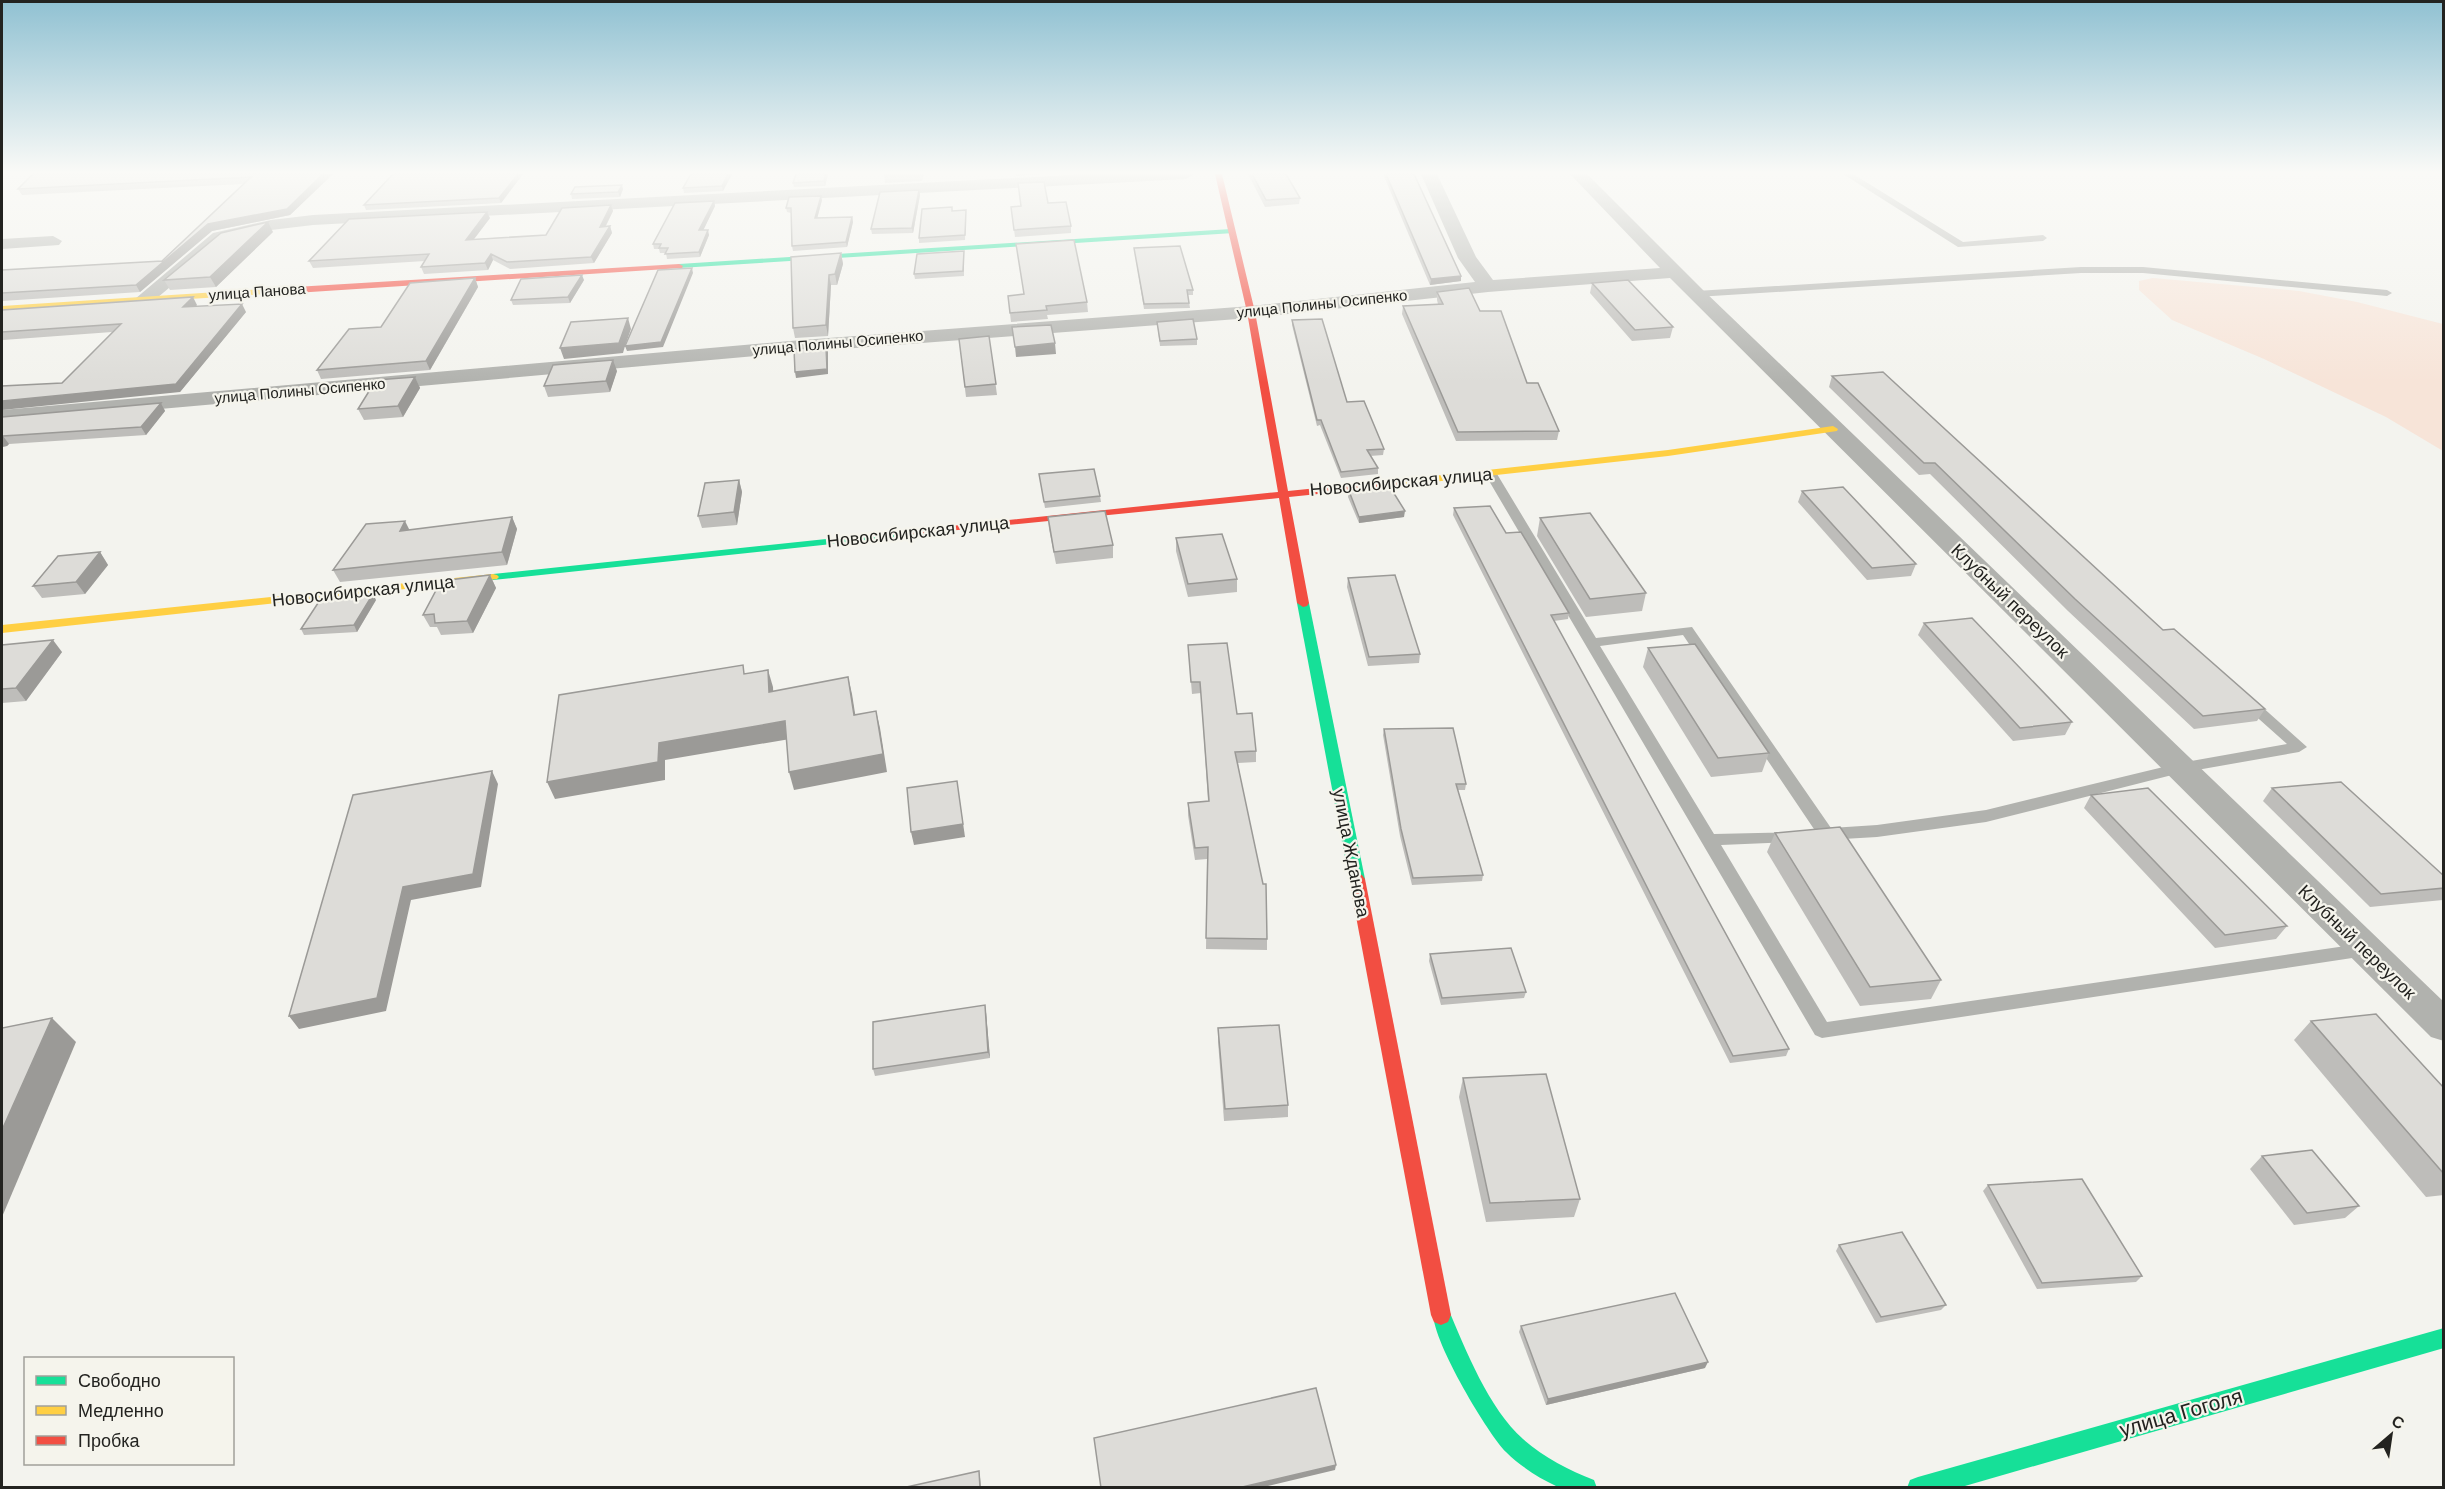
<svg xmlns="http://www.w3.org/2000/svg" width="2445" height="1489" viewBox="0 0 2445 1489" font-family="'DM Sans',sans-serif">
<style>
.green{fill:#f7e4d8}
.lines{fill:none;stroke-linecap:round;stroke-linejoin:round}
.lane{fill:#b1b2ae;fill-rule:evenodd}
.street{fill:#b1b2ae;fill-rule:evenodd}
.fast{fill:#16e098;fill-rule:evenodd}
.slow{fill:#ffcf43;fill-rule:evenodd}
.jam{fill:#f24e42;fill-rule:evenodd}
.wall{fill:#bebdba}
.shaded-wall{fill:#9b9a97}
.building{fill:#dddcd8;stroke:#9b9a97;stroke-width:1.5}
.labels{text-anchor:middle;stroke-width:4.5;stroke-linejoin:round;paint-order:stroke}
.far-street-label{font-size:15px;fill:#232320;stroke:#f5f4ec}
.street-label{font-size:18px;fill:#232320;stroke:#f5f4ec}
.near-street-label{font-size:21px;fill:#232320;stroke:#f5f4ec}
</style>
<rect width="100%" height="100%" fill="#f3f3ee"/>
<polygon class="green" points="2153,278 2299,291 2357,302 2443,324 2443,451 2386,417 2264,359 2172,320 2139,290 2139,281"/>
<g class="lines">
<g class="lane">
<polygon points="1843,174 1853,174 1963,242 2043,235 2047,238 2043,241 1958,247"/>
<polygon points="2081,267 2143,267 2387,290 2392,293 2387,296 2143,273 2081,273 1696,297 1691,294 1696,291"/>
<polygon points="1491,471 1497,474 1596,638 1692,627 1831,828 1877,825 1986,810 2180,763 2287,744 2241,703 2239,700 2246,695 2251,697 2307,747 2299,752 2180,773 1986,822 1877,837 1826,840 1820,838 1683,635 1600,646 1714,834 1799,832 1801,836 1799,840 1793,842 1721,845 1827,1022 2366,943 2372,945 2375,950 2372,955 1822,1038 1815,1035 1485,474"/>
</g>
<g class="street">
<polygon points="1091,174 1194,174 1186,179 313,225 271,230 225,241 151,303 144,305 135,299 213,233 271,220 313,215"/>
<polygon points="1421,174 1437,174 1476,257 1493,280 1660,268 1570,174 1587,174 1703,290 2444,1002 2444,1041 2431,1037 1670,278 1488,292 1251,318 802,352 2,423 2,410 802,340 1251,306 1475,282 1458,258"/>
<polygon points="53,236 62,241 59,245 2,249 2,239"/>
</g>
<g class="fast">
<polygon points="1231,229 1235,231 1234,233 679,268 675,266 679,264"/>
<polygon points="912,530 916,531 916,535 493,580 487,577 493,574"/>
<polygon points="1303,599 1309,603 1365,879 1362,883 1352,883 1349,879 1297,603"/>
<path d="M1441 1305 1448 1308C1465 1349 1489 1409 1523 1439 1543 1457 1569 1470 1594 1480L1597 1488C1585 1488 1567 1489 1556 1486 1539 1478 1520 1466 1506 1452 1488 1434 1425 1330 1434 1308Z"/>
<polygon points="2444,1328 2444,1348 1958,1488 1907,1488 1910,1480 1918,1477"/>
</g>
<g class="slow">
<polygon points="295,287 298,288 298,292 2,311 2,306"/>
<polygon points="1833,426 1838,429 1837,431 1668,456 1396,486 1391,483 1396,480 1668,450"/>
<polygon points="493,574 497,575 499,577 497,579 2,633 2,625"/>
</g>
<g class="jam">
<polygon points="1215,174 1222,174 1255,312 1288,491 1396,480 1401,483 1396,486 1289,497 1309,603 1307,606 1303,607 1297,603 1279,498 908,535 908,531 912,530 1278,492 1247,312"/>
<polygon points="679,264 683,266 682,268 295,293 291,290 295,287"/>
<polygon points="1357,873 1362,875 1365,879 1451,1315 1448,1322 1441,1325 1434,1322 1431,1315 1349,879 1352,875"/>
</g>
</g>
<g class="wall">
<polygon points="33,174 333,174 290,215 212,231 140,292 2,301 2,303 2,270 162,261 243,184 22,195 18,189"/>
<polygon points="523,174 501,203 366,210 364,205"/>
<polygon points="732,174 723,191 684,193 683,188"/>
<polygon points="828,174 825,186 794,187 793,183"/>
<polygon points="884,174 924,174 922,181 885,183"/>
<polygon points="1016,174 1042,174 1016,176"/>
<polygon points="1248,174 1286,174 1300,198 1299,204 1265,207"/>
<polygon points="1383,174 1414,174 1461,276 1461,281 1430,285"/>
<polygon points="623,189 620,197 572,199 571,194"/>
<polygon points="919,190 920,195 913,233 872,234 871,229"/>
<polygon points="822,200 817,218 852,217 853,222 847,247 793,251 792,246 791,213 787,212 786,208"/>
<polygon points="714,201 715,206 703,230 709,235 700,257 667,259 666,253 660,253 659,249 654,249 653,244"/>
<polygon points="1048,203 1071,226 1071,233 1015,237 1011,207"/>
<polygon points="611,205 613,211 606,226 610,226 612,233 594,263 510,269 493,260 488,270 424,274 421,267 425,261 313,268 309,261 490,218 474,239 546,235"/>
<polygon points="952,207 952,211 966,210 965,240 919,243 919,238"/>
<polygon points="273,232 216,287 170,290 164,280"/>
<polygon points="1134,248 1193,290 1193,295 1188,295 1190,308 1144,309"/>
<polygon points="964,251 964,276 915,279 914,274"/>
<polygon points="841,253 843,264 837,285 831,285 828,336 795,338 793,328"/>
<polygon points="475,278 478,287 430,370 321,379 317,370 381,327"/>
<polygon points="584,280 570,303 513,305 511,300"/>
<polygon points="1592,283 1673,327 1670,338 1632,341 1590,293"/>
<polygon points="1437,292 1480,311 1559,431 1557,440 1456,441 1402,314 1403,306 1438,304 1437,300"/>
<polygon points="1008,296 1087,302 1088,312 1047,315 1048,319 1011,322"/>
<polygon points="197,305 195,307 246,312 180,392 62,383 112,332 3,340 2,341 2,310"/>
<polygon points="1292,320 1347,402 1384,449 1383,455 1370,456 1378,468 1378,474 1341,478 1320,425 1317,426 1292,325"/>
<polygon points="1157,322 1197,339 1197,345 1160,346"/>
<polygon points="989,336 997,395 966,397 959,339"/>
<polygon points="617,371 610,392 548,397 544,386"/>
<polygon points="1832,376 2265,709 2257,721 2194,729 2068,611 1930,474 1919,475 1829,387"/>
<polygon points="415,377 420,388 403,417 364,420 358,409"/>
<polygon points="161,403 165,411 146,435 9,444 7,446 2,447 2,417"/>
<polygon points="1039,474 1100,496 1101,502 1045,508"/>
<polygon points="739,480 742,492 737,525 702,528 698,516"/>
<polygon points="1349,491 1404,517 1359,523 1348,497"/>
<polygon points="1802,491 1916,564 1911,576 1867,580 1798,502"/>
<polygon points="1454,508 1506,533 1569,613 1568,619 1554,621 1789,1049 1786,1056 1730,1063 1453,515"/>
<polygon points="512,517 517,529 507,565 340,582 333,570 409,530"/>
<polygon points="1048,517 1113,545 1113,558 1056,564 1049,529"/>
<polygon points="1540,518 1646,593 1642,611 1586,617 1537,536"/>
<polygon points="1176,538 1237,579 1237,592 1188,597 1176,551"/>
<polygon points="100,552 108,565 85,594 42,598 33,586"/>
<polygon points="490,575 496,588 473,633 441,635 437,627 430,627 423,615"/>
<polygon points="1348,578 1420,654 1419,663 1368,666 1347,587"/>
<polygon points="376,600 357,632 304,635 301,629"/>
<polygon points="1924,623 2072,722 2065,735 2013,741 1918,635"/>
<polygon points="2,645 62,652 26,701 2,703"/>
<polygon points="1188,645 1237,714 1256,751 1256,762 1238,763 1267,939 1267,950 1206,949 1207,859 1195,860 1188,815 1188,803 1208,801 1201,693 1192,694"/>
<polygon points="1648,648 1769,753 1762,772 1711,777 1643,667"/>
<polygon points="1384,729 1466,784 1465,790 1458,790 1483,875 1482,881 1412,885 1400,836 1383,735"/>
<polygon points="2272,788 2444,876 2444,899 2443,900 2370,907 2263,801"/>
<polygon points="2091,795 2287,926 2276,939 2215,948 2084,808"/>
<polygon points="1775,833 1941,980 1931,999 1860,1006 1767,852"/>
<polygon points="1430,954 1526,992 1524,998 1441,1005 1429,961"/>
<polygon points="986,1012 990,1058 875,1076 873,1069"/>
<polygon points="2311,1021 2444,1088 2444,1195 2426,1197 2294,1040"/>
<polygon points="1218,1028 1288,1105 1288,1117 1224,1121 1218,1041"/>
<polygon points="1463,1078 1580,1199 1574,1217 1486,1222 1459,1097"/>
<polygon points="2262,1156 2359,1206 2345,1218 2294,1225 2250,1169"/>
<polygon points="1988,1185 2142,1276 2136,1282 2037,1289 1983,1191"/>
<polygon points="1839,1245 1946,1305 1941,1310 1876,1323 1836,1251"/>
<polygon points="1521,1326 1705,1368 1546,1405 1519,1332"/>
</g>
<g class="shaded-wall">
<polygon points="323,174 333,174 290,215 212,231 140,292 136,285 208,224"/>
<polygon points="518,174 523,174 501,203 499,198"/>
<polygon points="728,174 732,174 723,191 722,186"/>
<polygon points="826,174 828,174 825,186 824,181"/>
<polygon points="622,185 623,189 620,197 618,192"/>
<polygon points="919,190 920,195 913,233 912,228"/>
<polygon points="821,196 822,200 816,223 815,218"/>
<polygon points="714,201 715,206 701,235 699,230"/>
<polygon points="611,205 613,211 602,233 600,227"/>
<polygon points="487,212 490,218 468,247 466,240"/>
<polygon points="852,217 853,222 847,247 846,242"/>
<polygon points="268,222 273,232 216,287 210,277"/>
<polygon points="610,226 612,233 594,263 591,257"/>
<polygon points="708,230 709,235 700,257 699,252"/>
<polygon points="841,253 843,264 837,285 835,274"/>
<polygon points="491,254 493,260 488,270 485,263"/>
<polygon points="692,268 693,273 663,347 627,351 625,346 623,353 564,359 560,348 628,318 631,329 625,346"/>
<polygon points="582,275 584,280 570,303 568,297"/>
<polygon points="829,275 831,285 828,336 826,325"/>
<polygon points="1461,276 1461,281 1430,285 1431,279"/>
<polygon points="475,278 478,287 430,370 426,361"/>
<polygon points="193,297 197,305 187,315 183,307"/>
<polygon points="242,304 246,312 180,392 2,410 2,401 176,384"/>
<polygon points="1055,343 1056,354 1016,357 1015,347"/>
<polygon points="826,347 828,352 828,374 796,378 795,372"/>
<polygon points="613,360 617,371 610,392 606,381"/>
<polygon points="415,377 420,388 403,417 398,406"/>
<polygon points="161,403 165,411 146,435 141,427"/>
<polygon points="3,436 9,444 7,446 2,447 2,438"/>
<polygon points="739,480 742,492 737,525 734,512"/>
<polygon points="1405,511 1404,517 1359,523 1359,517"/>
<polygon points="512,517 517,529 507,565 502,552"/>
<polygon points="405,521 411,533 400,531"/>
<polygon points="100,552 108,565 85,594 76,582"/>
<polygon points="490,575 496,588 473,633 467,621"/>
<polygon points="373,594 376,600 357,632 354,625"/>
<polygon points="53,640 62,652 26,701 16,688"/>
<polygon points="768,670 773,687 774,710 769,692"/>
<polygon points="848,677 852,694 858,732 854,715"/>
<polygon points="876,711 880,728 887,772 794,790 789,772"/>
<polygon points="785,721 790,739 665,760 665,780 555,799 547,782 659,743"/>
<polygon points="492,771 498,784 481,887 411,900 386,1011 299,1029 289,1016 403,887"/>
<polygon points="957,781 965,837 914,845 911,832"/>
<polygon points="985,1005 986,1012 990,1058 988,1052"/>
<polygon points="52,1018 76,1042 2,1217 2,1130"/>
<polygon points="1708,1362 1705,1368 1546,1405 1548,1399"/>
<polygon points="1336,1465 1335,1470 1260,1488 1238,1488"/>
<polygon points="979,1471 980,1477 981,1488 980,1488"/>
</g>
<g class="building">
<polygon points="33,174 323,174 287,209 208,224 136,285 2,293 2,270 162,261 251,177 18,189"/>
<polygon points="393,174 518,174 499,198 364,205"/>
<polygon points="691,174 728,174 722,186 683,188"/>
<polygon points="796,174 826,174 824,181 793,183"/>
<polygon points="1252,174 1286,174 1300,198 1266,200"/>
<polygon points="1386,174 1414,174 1461,276 1431,279"/>
<polygon points="1044,182 1048,203 1066,202 1071,226 1014,230 1011,207 1021,206 1018,183"/>
<polygon points="622,185 618,192 571,194 575,187"/>
<polygon points="919,190 912,228 871,229 880,192"/>
<polygon points="821,196 815,218 852,217 846,242 792,246 791,208 786,208 789,197"/>
<polygon points="714,201 699,230 708,230 699,252 665,254 668,248 659,248 661,244 653,244 675,203"/>
<polygon points="611,205 600,227 610,226 591,257 507,262 491,254 485,263 421,267 429,254 309,261 349,219 487,212 466,240 546,235 562,208"/>
<polygon points="952,207 952,211 966,210 965,235 919,238 922,209"/>
<polygon points="268,222 210,277 164,280 221,233"/>
<polygon points="1074,240 1087,302 1046,306 1047,310 1010,313 1008,296 1024,294 1016,244"/>
<polygon points="1180,246 1193,290 1187,290 1189,303 1144,304 1134,248"/>
<polygon points="964,251 963,271 914,274 917,254"/>
<polygon points="841,253 835,274 829,275 826,325 793,328 791,257"/>
<polygon points="692,268 661,342 625,346 658,270"/>
<polygon points="582,275 568,297 511,300 521,279"/>
<polygon points="475,278 426,361 317,370 349,329 381,327 410,283"/>
<polygon points="1628,280 1673,327 1635,330 1592,283"/>
<polygon points="1469,288 1480,311 1501,311 1527,383 1538,383 1559,431 1458,432 1403,306 1443,304 1437,292"/>
<polygon points="193,297 183,307 242,304 176,384 2,401 2,386 62,383 121,324 2,332 2,310"/>
<polygon points="628,318 619,343 560,348 571,322"/>
<polygon points="1193,319 1197,339 1160,341 1157,322"/>
<polygon points="1322,319 1347,402 1364,401 1384,449 1367,450 1378,468 1341,472 1321,420 1317,420 1292,320"/>
<polygon points="1051,325 1055,343 1015,347 1012,327"/>
<polygon points="989,336 996,384 965,387 959,339"/>
<polygon points="826,347 827,369 795,372 794,349"/>
<polygon points="613,360 606,381 544,386 553,365"/>
<polygon points="1883,372 2163,630 2174,629 2265,709 2203,716 2075,599 1935,463 1924,463 1832,376"/>
<polygon points="415,377 398,406 358,409 376,380"/>
<polygon points="161,403 141,427 3,436 2,438 2,417"/>
<polygon points="1094,469 1100,496 1044,502 1039,474"/>
<polygon points="739,480 734,512 698,516 705,483"/>
<polygon points="1390,487 1405,511 1359,517 1349,491"/>
<polygon points="1843,487 1916,564 1872,568 1802,491"/>
<polygon points="1490,506 1506,533 1521,532 1569,613 1551,615 1789,1049 1733,1056 1454,508"/>
<polygon points="1105,511 1113,545 1054,552 1048,517"/>
<polygon points="1590,513 1646,593 1590,599 1540,518"/>
<polygon points="512,517 502,552 333,570 366,524 405,521 400,531"/>
<polygon points="1222,534 1237,579 1188,584 1176,538"/>
<polygon points="100,552 76,582 33,586 58,556"/>
<polygon points="490,575 467,621 435,623 434,614 423,615 441,581"/>
<polygon points="1395,575 1420,654 1369,657 1348,578"/>
<polygon points="373,594 354,625 301,629 320,600"/>
<polygon points="1972,618 2072,722 2020,728 1924,623"/>
<polygon points="53,640 16,688 2,689 2,645"/>
<polygon points="1227,643 1237,714 1252,713 1256,751 1235,752 1263,884 1266,884 1267,939 1206,938 1208,847 1195,848 1188,803 1209,801 1200,682 1191,682 1188,645"/>
<polygon points="1695,644 1769,753 1718,758 1648,648"/>
<polygon points="743,665 744,674 768,670 769,692 848,677 854,715 876,711 883,754 789,772 785,721 659,743 658,762 547,782 559,695"/>
<polygon points="1453,728 1466,784 1456,784 1483,875 1413,878 1401,829 1384,729"/>
<polygon points="492,771 473,874 403,887 377,998 289,1016 353,795"/>
<polygon points="957,781 963,824 911,832 907,788"/>
<polygon points="2341,782 2444,876 2444,888 2381,894 2272,788"/>
<polygon points="2148,788 2287,926 2225,935 2091,795"/>
<polygon points="1840,827 1941,980 1870,987 1775,833"/>
<polygon points="1511,948 1526,992 1442,998 1430,954"/>
<polygon points="985,1005 988,1052 873,1069 873,1022"/>
<polygon points="2376,1014 2444,1088 2444,1174 2311,1021"/>
<polygon points="52,1018 2,1130 2,1028"/>
<polygon points="1279,1025 1288,1105 1225,1109 1218,1028"/>
<polygon points="1546,1074 1580,1199 1490,1203 1463,1078"/>
<polygon points="2312,1150 2359,1206 2307,1213 2262,1156"/>
<polygon points="2082,1179 2142,1276 2042,1283 1988,1185"/>
<polygon points="1902,1232 1946,1305 1881,1317 1839,1245"/>
<polygon points="1675,1293 1708,1362 1548,1399 1521,1326"/>
<polygon points="1316,1388 1336,1465 1238,1488 1101,1488 1094,1438"/>
<polygon points="979,1471 980,1488 902,1488"/>
</g>
<linearGradient id="sky" x2="0" y2="1"><stop stop-color="#90c1d2"/><stop offset="0.45" stop-color="#fafaf7"/><stop offset="1" stop-color="#fafaf7" stop-opacity="0"/></linearGradient>
<rect width="2445" height="383" fill="url(#sky)"/>
<g class="labels">
<g class="far-street-label">
<text transform="translate(257 292) rotate(-4)" y="5">улица Панова</text>
<text transform="translate(1322 304) rotate(-6)" y="5">улица Полины Осипенко</text>
<text transform="translate(838 343) rotate(-5)" y="5">улица Полины Осипенко</text>
<text transform="translate(300 391) rotate(-5)" y="5">улица Полины Осипенко</text>
</g>
<g class="street-label">
<text transform="translate(1401 482) rotate(-5)" y="6">Новосибирская улица</text>
<text transform="translate(918 532) rotate(-6)" y="6">Новосибирская улица</text>
<text transform="translate(363 591) rotate(-6)" y="6">Новосибирская улица</text>
<text transform="translate(2010 601) rotate(44)" y="6">Клубный переулок</text>
<text transform="translate(1351 853) rotate(79)" y="6">улица Жданова</text>
<text transform="translate(2357 942) rotate(44)" y="6">Клубный переулок</text>
</g>
<g class="near-street-label">
<text transform="translate(2181 1413) rotate(-16)" y="7">улица Гоголя</text>
</g>
</g>
<rect width="2445" height="1489" fill="none" stroke="#232320" stroke-width="6"/>
<rect x="24" y="1357" width="210" height="108" fill="#f5f4ec" stroke="#a1a09a" stroke-width="1.5"/>
<rect x="36" y="1376" width="30" height="9" fill="#16e098" stroke="#a1a09a" stroke-width="1.5"/>
<text x="78" y="1387" font-size="18" fill="#232320">Свободно</text>
<rect x="36" y="1406" width="30" height="9" fill="#ffcf43" stroke="#a1a09a" stroke-width="1.5"/>
<text x="78" y="1417" font-size="18" fill="#232320">Медленно</text>
<rect x="36" y="1436" width="30" height="9" fill="#f24e42" stroke="#a1a09a" stroke-width="1.5"/>
<text x="78" y="1447" font-size="18" fill="#232320">Пробка</text>
<g transform="translate(2391 1435) rotate(29)" stroke="#f5f4ec" stroke-width="4.5" paint-order="stroke">
<path d="M0-4.5L10 22L0 15L-10 22Z" fill="#232320"/>
<text y="-9" font-size="16" font-weight="bold" text-anchor="middle" fill="#232320">С</text>
</g>
</svg>
